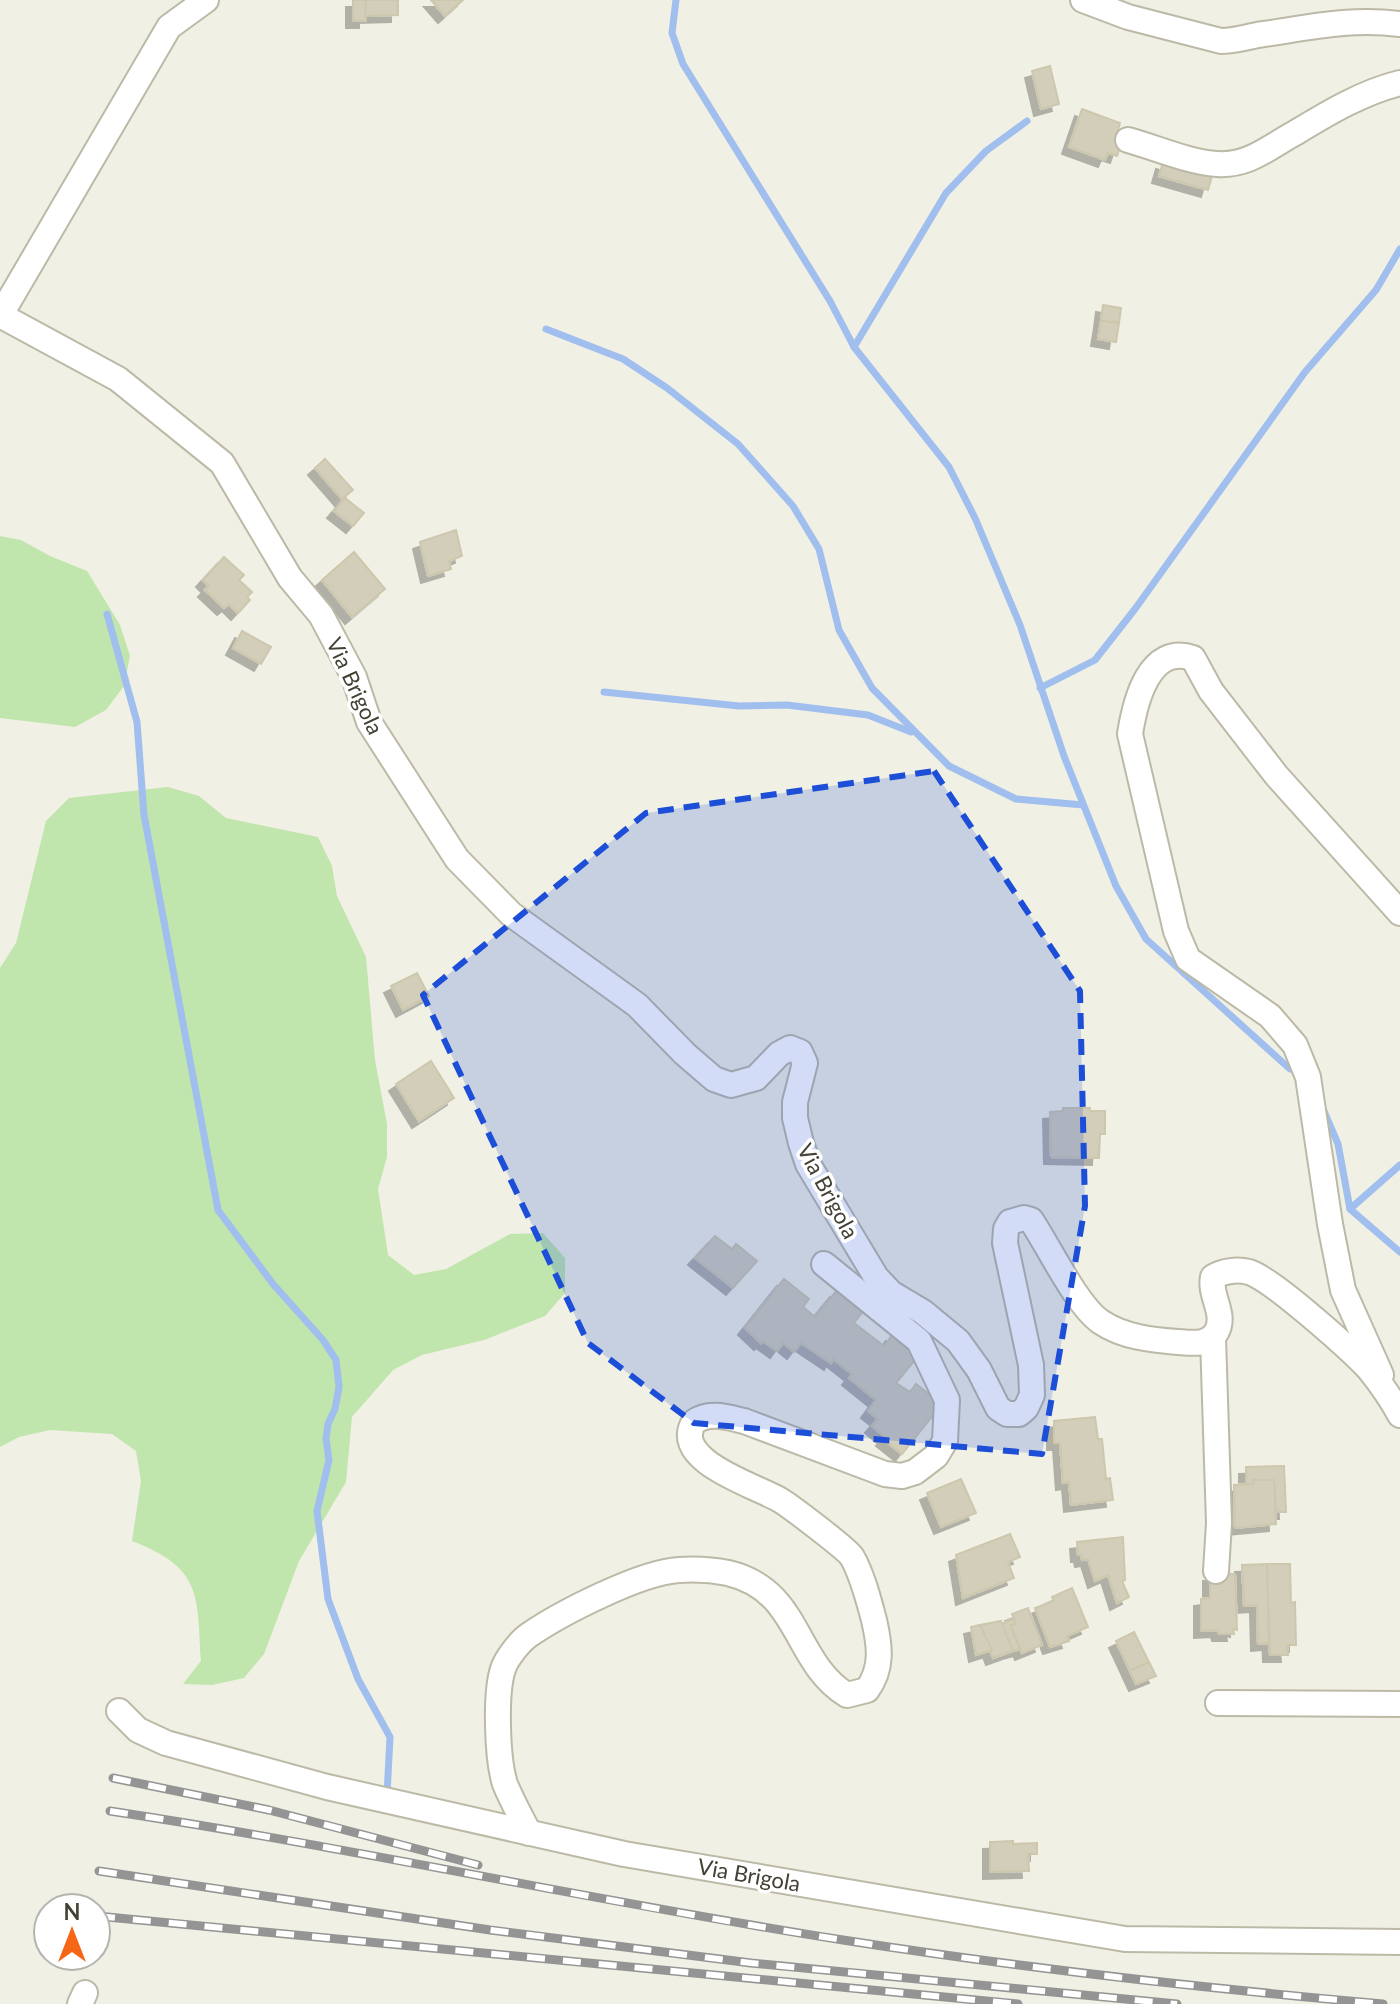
<svg xmlns="http://www.w3.org/2000/svg" width="1400" height="2004" viewBox="0 0 1400 2004" font-family="Lato,sans-serif">
<style>
.green{fill:#c0e5ad}
.lines{fill:none;stroke-linecap:round;stroke-linejoin:round}
.stream{stroke:#a0beee;stroke-width:7}
.building{fill:#d3ceb9;stroke:#cdc7ad;stroke-width:2;filter:url(#shadow)}
.minor-casing{stroke:#bcbaa7;stroke-width:28}
.minor{stroke:#fff;stroke-width:24}
.rail-casing{stroke:#949494;stroke-width:9}
.rail{stroke:#fff;stroke-width:6;stroke-dasharray:18;stroke-linecap:butt}
.marked{fill:#1d4ed8;fill-opacity:0.2;stroke:#1d4ed8;stroke-width:6;stroke-dasharray:16 10;stroke-linejoin:round}
.labels{text-anchor:middle;stroke-width:7;stroke-linejoin:round;paint-order:stroke}
.street-label{font-size:22px;fill:#434034;stroke:#fff}
</style>
<defs>
<filter id="shadow"><feDropShadow dx="-7" dy="7" stdDeviation="0" flood-color="#0004"/></filter>
</defs>
<rect width="100%" height="100%" fill="#f1f0e4"/>
<g class="green">
<polygon points="0,536 21,540 50,556 87,571 120,625 130,656 124,686 106,710 75,727 0,718"/>
<path d="M168 787 199 796 226 818 318 837 332 866 337 896 366 957 375 1060 387 1124V1157L378 1189 388 1255 414 1275 446 1269 510 1234 543 1233 565 1258V1293L545 1316 484 1340 422 1355 393 1370 352 1417 346 1482 299 1561 264 1654 244 1678 212 1685 183 1684 201 1661C197 1594 202 1568 132 1541L141 1481 136 1451 112 1434 50 1430 19 1437 0 1447V968L16 943 46 821 69 798Z"/>
</g>
<g class="lines">
<g class="stream">
<polyline points="676,0 672,33 683,64 830,301 854,347 949,467 975,518 1020,625 1064,756 1116,886 1146,939 1290,1069"/>
<polyline points="546,329 623,359 667,388 738,444 793,506 819,549 839,630 872,688 949,766 1016,799 1083,805"/>
<polyline points="854,347 946,193 986,151 1027,121"/>
<polyline points="107,614 137,722 144,815 218,1210 273,1284 323,1340 336,1360 339,1387 335,1409 328,1424 326,1439 329,1460 317,1511 328,1599 358,1679 390,1737 387,1795"/>
<polyline points="1040,688 1095,660 1135,609 1305,372 1376,290 1400,249"/>
<polyline points="604,692 739,706 787,705 868,715 911,732"/>
<polyline points="1323,1109 1338,1144 1350,1209 1400,1252"/>
<polyline points="1350,1209 1400,1165"/>
</g>
</g>
<g class="building">
<rect x="353" y="0" width="13" height="21"/>
<polygon points="366,0 398,0 398,15 365,16"/>
<polygon points="431,0 463,0 445,16"/>
<polygon points="1050,66 1059,104 1041,109 1032,71"/>
<polygon points="1082,109 1120,123 1118,130 1125,133 1117,156 1108,153 1105,160 1069,147"/>
<polygon points="1163,162 1212,176 1208,190 1159,176"/>
<polygon points="1103,305 1121,308 1119,323 1101,321"/>
<polygon points="1101,321 1119,323 1116,342 1098,339"/>
<polygon points="325,459 353,490 342,499 315,468"/>
<polygon points="345,498 364,513 353,526 334,511"/>
<polygon points="456,530 462,556 449,561 451,569 428,576 420,542"/>
<polygon points="354,552 385,589 352,617 322,580"/>
<polygon points="224,557 244,575 239,580 252,592 247,597 250,600 238,613 229,604 224,608 205,590 209,586 203,580"/>
<polygon points="242,631 271,647 261,664 233,648"/>
<polygon points="417,973 429,996 403,1010 391,986"/>
<polygon points="431,1061 454,1098 419,1121 396,1084"/>
<polygon points="1063,1108 1090,1108 1090,1111 1105,1111 1105,1134 1100,1134 1099,1158 1051,1157 1050,1112 1063,1111"/>
<polygon points="715,1236 732,1249 736,1244 757,1261 733,1288 695,1258"/>
<polygon points="784,1279 809,1299 803,1307 815,1317 837,1290 864,1310 854,1323 884,1346 893,1334 919,1355 896,1383 910,1392 916,1384 942,1404 902,1454 883,1439 885,1437 872,1426 878,1419 868,1411 876,1400 849,1378 852,1374 833,1359 831,1363 801,1343 794,1352 783,1343 777,1351 763,1341 761,1343 745,1328"/>
<polygon points="1095,1417 1098,1439 1102,1439 1106,1479 1110,1478 1113,1500 1071,1505 1069,1482 1063,1483 1060,1443 1054,1443 1054,1421"/>
<polygon points="1284,1466 1286,1512 1276,1512 1274,1480 1253,1480 1253,1484 1246,1484 1246,1467"/>
<polygon points="961,1479 976,1513 941,1527 927,1493"/>
<polygon points="1253,1480 1274,1480 1276,1524 1235,1528 1234,1485 1253,1484"/>
<polygon points="1010,1534 1020,1557 1008,1562 1014,1578 963,1598 956,1555"/>
<polygon points="1123,1537 1125,1580 1122,1581 1129,1597 1117,1603 1108,1575 1095,1581 1088,1559 1082,1560 1081,1555 1078,1555 1077,1542"/>
<polygon points="1267,1564 1269,1643 1258,1644 1257,1605 1244,1606 1242,1565"/>
<polygon points="1267,1564 1290,1564 1291,1603 1295,1602 1296,1645 1287,1645 1288,1655 1270,1655"/>
<polygon points="1210,1574 1235,1574 1237,1630 1233,1629 1234,1634 1219,1634 1218,1630 1201,1631 1201,1599 1210,1598"/>
<polygon points="1072,1588 1088,1627 1067,1636 1069,1641 1050,1647 1035,1608 1054,1601 1052,1597"/>
<polygon points="1028,1608 1042,1645 1022,1653 1010,1625 1016,1624 1012,1614"/>
<polygon points="1014,1619 1016,1624 1010,1625 1020,1649 1013,1651 1001,1624"/>
<polygon points="1001,1621 1013,1651 993,1658 980,1625"/>
<polygon points="980,1625 992,1650 976,1655 971,1627"/>
<polygon points="1134,1632 1149,1662 1130,1671 1116,1641"/>
<polygon points="1149,1662 1156,1676 1136,1684 1130,1671"/>
<polygon points="1013,1841 1013,1844 1037,1843 1037,1854 1028,1854 1029,1871 990,1872 990,1842"/>
</g>
<g class="lines">
<defs>
<g id="minor">
<path d="M1083 0 1128 17 1221 41C1236 41 1249 36 1264 34 1312 27 1351 18 1400 24"/>
<path d="M1128 140C1157 148 1188 162 1217 164 1249 166 1269 147 1295 133 1328 113 1363 92 1400 83"/>
<path d="M0 315 118 379 222 463 290 578 321 615 354 677 369 722 457 859 511 914 637 1005 685 1054 714 1079 731 1085 756 1078 779 1054 790 1048 800 1052 805 1063 795 1102V1118L801 1143 808 1164 876 1277 891 1293 923 1312 958 1341 979 1370 998 1408 1007 1414H1019L1026 1408 1032 1395 1031 1365 1005 1243 1006 1229 1010 1222 1024 1218 1031 1220C1049 1247 1077 1306 1101 1322 1123 1337 1152 1340 1178 1342 1192 1343 1209 1346 1217 1331 1226 1313 1209 1296 1213 1277 1223 1271 1237 1269 1249 1272 1272 1279 1350 1349 1369 1369 1381 1384 1391 1398 1400 1415"/>
<polyline points="0,316 169,27 206,0"/>
<polyline points="1213,1338 1219,1523 1216,1571"/>
<path d="M1381 1375 1343 1290 1330 1224 1308 1077 1295 1045 1270 1016 1188 959 1176 931 1130 734C1135 702 1149 643 1193 658L1211 691 1276 775 1400 913"/>
<polyline points="1218,1703 1400,1704"/>
<polyline points="119,1711 138,1730 166,1743 327,1787 624,1854 1125,1939 1400,1942"/>
<path d="M529 1833C521 1817 512 1801 505 1784 497 1759 495 1693 503 1669 506 1659 520 1641 529 1635 561 1613 641 1572 679 1570 693 1569 713 1570 728 1573 801 1590 793 1662 847 1695L867 1690C883 1668 880 1646 874 1620 869 1601 862 1574 852 1557 847 1549 790 1506 780 1500 757 1486 670 1461 694 1422 709 1411 727 1417 744 1421L885 1474 902 1476 915 1472 936 1456 945 1441 947 1400 919 1341 824 1264"/>
<polyline points="80,2004 85,1993"/>
</g>
</defs>
<use href="#minor" class="minor-casing"/>
<use href="#minor" class="minor"/>
<defs>
<g id="rail">
<polyline points="113,1778 269,1810 478,1865"/>
<path d="M110 1811C355 1848 598 1902 843 1940 1022 1968 1202 1988 1383 2004"/>
<polyline points="99,1871 490,1930 751,1963 1177,2004"/>
<polyline points="97,1916 1018,2004"/>
</g>
</defs>
<use href="#rail" class="rail-casing"/>
<use href="#rail" class="rail"/>
</g>
<path class="marked" d="M934 771 1080 991 1085 1206 1042 1454 694 1423 588 1343 423 995 646 813Z"/>
<g class="labels">
<g class="street-label">
<text transform="translate(355 686) rotate(65)" y="8">Via Brigola</text>
<text transform="translate(828 1191) rotate(62)" y="8">Via Brigola</text>
<text transform="translate(749 1875) rotate(10)" y="8">Via Brigola</text>
</g>
</g>
<g transform="translate(72 1932)"><circle r="38" fill="#ffffff" stroke="#b4b3ae" stroke-width="2"/>
<path d="M0-6L14 30L0 20L-14 30Z" fill="#f56717"/>
<text y="-12" font-size="22" font-weight="bold" text-anchor="middle" fill="#434034">N</text>
</g>
</svg>
